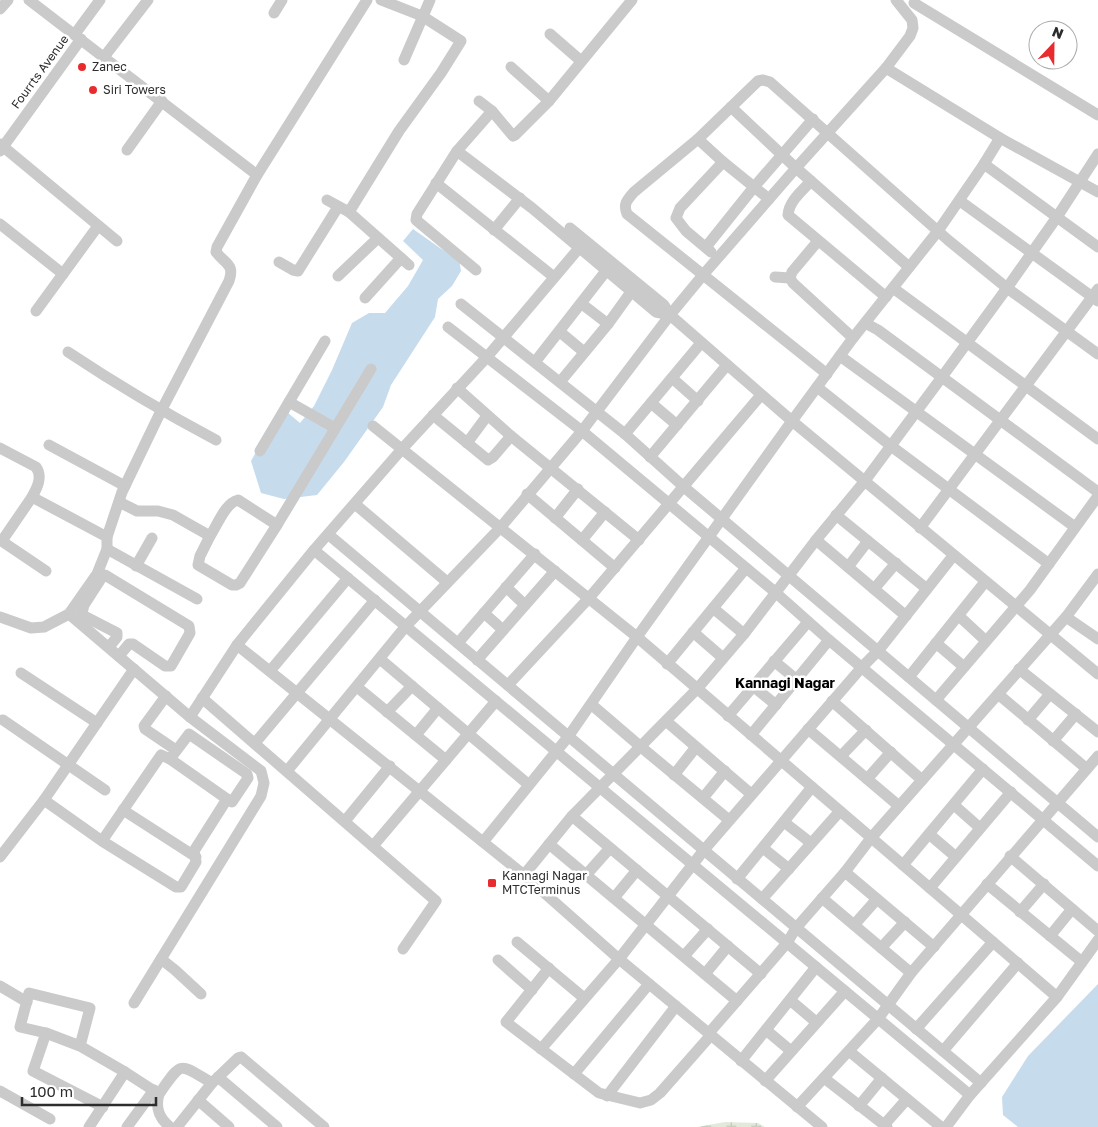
<svg xmlns="http://www.w3.org/2000/svg" width="1098" height="1127" viewBox="0 0 1098 1127" font-family="'Golos Text',sans-serif">
<style>
.wetland{fill:url(#wetland-marsh)}
.water{fill:#c6dbec}
.lines{fill:none;stroke-linecap:round;stroke-linejoin:round}
.minor{stroke:#cacaca;stroke-width:11}
.poi-dot{fill:#e92b2e;stroke:#fff;stroke-width:2}
.labels{text-anchor:middle;stroke-width:5;stroke-linejoin:round;paint-order:stroke}
.poi-label{font-size:12px;fill:#2d2d2d;stroke:#fff;text-anchor:start}
.street-label{font-size:12px;fill:#2d2d2d;stroke:#fff}
.neighbourhood-label{font-size:14px;font-weight:bold;fill:#000;stroke:#fff}
</style>
<defs>
<pattern id="wetland-marsh" width="20" height="14" patternUnits="userSpaceOnUse" patternTransform="scale(1.25)"><rect width="20" height="14" fill="#e2ebda"/><path d="M1 5h8M5 5V1M11 12h8M15 12V8" fill="none" stroke="#c2cabb"/></pattern>
</defs>
<rect width="100%" height="100%" fill="#fff"/>
<polygon class="wetland" points="725,1122 758,1123 765,1127 697,1127"/>
<g class="water">
<polygon points="413,229 440,248 459,259 461,271 452,286 438,299 435,317 391,385 383,407 344,462 317,495 284,499 261,493 251,461 281,407 300,423 314,406 332,370 352,323 369,313 385,313 408,286 423,260 403,241"/>
<polygon points="1098,984 1098,1127 1018,1127 1003,1115 1002,1097 1028,1056"/>
</g>
<g class="lines">
<g class="minor">
<polyline points="29,0 257,175"/>
<polyline points="632,0 549,101 515,135 513,136 492,111 457,151 532,208 656,312 670,315"/>
<polyline points="914,3 1098,115"/>
<polyline points="0,9 8,0"/>
<polyline points="274,13 282,0"/>
<polyline points="75,34 100,0"/>
<polyline points="550,34 581,61"/>
<polyline points="104,57 148,0"/>
<polyline points="404,60 430,0"/>
<polyline points="511,67 549,101"/>
<polyline points="886,68 1000,138 1098,192"/>
<polyline points="479,101 492,111"/>
<polyline points="731,107 796,168 909,267"/>
<polyline points="698,139 722,161 769,199"/>
<polyline points="0,144 117,241"/>
<polyline points="127,150 162,101"/>
<polyline points="0,151 81,39"/>
<polyline points="457,151 417,214 416,220 476,270"/>
<polyline points="984,164 1098,247"/>
<path d="M811 181C802 191 789 201 788 215L886 297"/>
<polyline points="436,183 554,277"/>
<polyline points="327,200 349,212 409,265"/>
<polyline points="960,201 1098,301"/>
<polyline points="349,212 399,131 441,73 461,41 422,16 381,0"/>
<polyline points="0,224 63,274"/>
<polyline points="570,228 664,305 670,315 792,421 1098,674"/>
<polyline points="494,230 520,198"/>
<polyline points="818,241 792,272 790,278 793,283 853,338"/>
<polyline points="706,247 754,187 813,119"/>
<polyline points="711,252 686,231 676,218 680,208 723,162"/>
<polyline points="279,262 293,270 298,271 338,207"/>
<polyline points="338,276 378,238"/>
<polyline points="775,277 790,278"/>
<polyline points="893,288 1098,439"/>
<polyline points="365,298 401,258"/>
<polyline points="461,304 625,434 684,487 1098,837"/>
<polyline points="582,304 608,324"/>
<polyline points="36,311 98,226"/>
<polyline points="865,323 878,330 1098,492"/>
<polyline points="448,327 582,431 775,592 829,640 1098,866"/>
<polyline points="560,332 584,352"/>
<path d="M68 352C116 384 165 413 216 440"/>
<polyline points="840,356 1075,527"/>
<polyline points="535,362 606,271"/>
<path d="M827 374 627 214C623 204 627 200 634 192L698 139 758 81 763 80 770 82 948 240 1007 288 1098 354"/>
<polyline points="672,378 698,401"/>
<polyline points="560,382 608,324 631,292"/>
<polyline points="817,387 891,446 1049,564"/>
<polyline points="457,388 511,436 639,540"/>
<polyline points="289,402 335,428"/>
<polyline points="651,403 677,425"/>
<polyline points="433,415 488,460 493,457 511,436"/>
<polyline points="373,426 637,637 1057,997"/>
<polyline points="625,434 701,343"/>
<polyline points="467,443 487,416"/>
<polyline points="49,445 125,486"/>
<path d="M0 448 36 467C43 477 37 488 32 497"/>
<polyline points="260,451 325,341"/>
<polyline points="650,457 727,365"/>
<polyline points="527,494 615,568"/>
<polyline points="119,502 137,511 158,511 173,515 210,536 200,556 198,565 232,585 236,585 240,583 277,525 371,369"/>
<polyline points="355,504 447,582"/>
<polyline points="836,515 927,589"/>
<polyline points="555,518 578,489"/>
<polyline points="920,528 1098,289"/>
<polyline points="329,535 981,1083"/>
<path d="M210 536C217 526 225 503 238 500L277 525"/>
<polyline points="582,540 605,512"/>
<polyline points="816,540 906,616"/>
<polyline points="107,549 197,599"/>
<polyline points="314,550 970,1095"/>
<polyline points="136,566 152,538"/>
<polyline points="848,567 868,541"/>
<polyline points="46,571 3,542 4,538 32,497 107,537"/>
<polyline points="506,587 525,605"/>
<polyline points="874,589 896,563"/>
<polyline points="713,608 744,634"/>
<polyline points="484,613 503,630"/>
<polyline points="69,614 190,717 261,771 264,783 261,796 134,1003"/>
<polyline points="959,616 986,641"/>
<path d="M0 617 31 628 44 627 69 614 97 574 107 549V537L122 492 161 411 229 281C235 264 225 264 216 252L217 247 257 175 367 0"/>
<polyline points="1066,617 1098,639"/>
<polyline points="693,632 723,658"/>
<polyline points="458,643 535,554"/>
<polyline points="936,643 964,667"/>
<polyline points="237,645 483,842 568,737 637,637 792,421 853,338 938,231 984,164 1000,138"/>
<polyline points="109,647 117,637 117,633 84,616 82,613 84,605 102,577 105,575 189,626 190,633 171,666 165,666 133,644 129,644 119,656"/>
<polyline points="380,659 529,785"/>
<polyline points="477,660 555,571"/>
<polyline points="774,661 797,680"/>
<polyline points="667,664 746,568"/>
<polyline points="1019,669 1098,732"/>
<polyline points="270,671 348,578"/>
<polyline points="21,673 97,723"/>
<polyline points="909,677 985,582"/>
<polyline points="508,685 589,598 761,395"/>
<polyline points="753,686 776,705"/>
<polyline points="357,687 446,760"/>
<polyline points="998,694 1087,769"/>
<polyline points="166,696 144,726 145,729 176,750"/>
<polyline points="202,698 436,901 403,949"/>
<polyline points="936,700 1030,590 1098,496"/>
<polyline points="832,701 922,780"/>
<polyline points="592,705 641,747 729,820"/>
<polyline points="387,712 412,686"/>
<polyline points="728,716 808,622"/>
<polyline points="190,717 237,645 314,550 402,449 487,357 580,247"/>
<polyline points="3,720 105,790"/>
<polyline points="1028,720 1050,694"/>
<polyline points="666,721 751,794"/>
<polyline points="808,729 899,806"/>
<polyline points="416,735 438,708"/>
<polyline points="751,735 829,640"/>
<polyline points="1053,741 1076,714"/>
<polyline points="255,743 375,600"/>
<polyline points="841,756 866,730"/>
<polyline points="170,759 189,734 247,774 248,778 232,802 227,799"/>
<polyline points="287,771 406,626 500,528 582,431 670,315 703,275 796,168 886,68 910,36 913,28 912,20 896,0"/>
<polyline points="674,775 696,747"/>
<polyline points="867,779 891,752"/>
<polyline points="703,798 725,771"/>
<polyline points="44,800 102,841 176,887 181,887 196,862 194,851 227,799 170,759 161,755 102,841"/>
<polyline points="954,805 980,828"/>
<polyline points="123,810 196,857"/>
<polyline points="572,816 761,974"/>
<polyline points="345,821 390,766"/>
<polyline points="784,822 811,843"/>
<polyline points="929,834 956,857"/>
<polyline points="483,842 524,875 619,959 822,1127"/>
<polyline points="549,844 737,1001"/>
<polyline points="373,846 496,701"/>
<polyline points="763,848 789,869"/>
<polyline points="1010,856 1098,931"/>
<polyline points="0,857 44,800 134,669"/>
<polyline points="903,865 983,769"/>
<polyline points="845,872 934,947"/>
<polyline points="524,875 572,816 697,689 744,634 816,540 864,482 942,377 1007,288 1057,217 1098,154"/>
<polyline points="586,875 610,848"/>
<polyline points="737,879 812,787"/>
<polyline points="987,884 1082,962"/>
<polyline points="930,888 1011,792"/>
<polyline points="614,898 637,870"/>
<polyline points="822,898 911,973"/>
<polyline points="762,899 840,811"/>
<polyline points="1020,912 1044,884"/>
<polyline points="854,925 877,899"/>
<polyline points="1050,936 1072,909"/>
<polyline points="517,942 584,998"/>
<polyline points="881,948 905,922"/>
<polyline points="684,956 708,929"/>
<polyline points="161,959 175,970 201,994"/>
<polyline points="498,960 532,990"/>
<polyline points="549,968 506,1022 599,1093 640,1103 651,1100 660,1093 711,1035"/>
<polyline points="705,974 728,946"/>
<polyline points="0,986 27,1002"/>
<polyline points="790,1000 816,1022"/>
<polyline points="916,1029 993,942"/>
<polyline points="766,1030 791,1051"/>
<polyline points="46,1033 33,1071 103,1107"/>
<polyline points="709,1033 787,943 796,928 845,872 871,838 1066,617 1098,574"/>
<polyline points="80,1046 46,1033 20,1027 29,993 90,1008 80,1046 125,1072 89,1127"/>
<polyline points="541,1049 619,959 704,850 862,667 878,651 953,556"/>
<polyline points="849,1051 941,1127"/>
<polyline points="943,1051 1018,963"/>
<polyline points="741,1061 816,967"/>
<path d="M125 1072 159 1094C183 1060 178 1063 212 1083"/>
<polyline points="574,1074 649,984"/>
<polyline points="218,1077 277,1127"/>
<polyline points="824,1078 887,1127"/>
<polyline points="765,1081 845,991"/>
<polyline points="0,1091 50,1119"/>
<path d="M159 1094C155 1108 159 1118 170 1127"/>
<polyline points="607,1096 676,1006"/>
<polyline points="198,1100 229,1127"/>
<polyline points="859,1106 882,1078"/>
<polyline points="797,1107 878,1019 911,973 1098,756"/>
<polyline points="884,1125 907,1099"/>
<polyline points="127,1127 154,1090"/>
<polyline points="177,1127 212,1083 238,1058 241,1057 324,1127"/>
<polyline points="946,1127 970,1095 1057,997 1098,940"/>
</g>
</g>
<g class="poi-dot">
<circle cx="82" cy="67" r="5"/>
<circle cx="93" cy="90" r="5"/>
<rect x="487" y="878" width="10" height="10" rx="2.5"/>
</g>
<g class="labels">
<g class="poi-label">
<text x="92" y="71">Zanec</text>
<text x="103" y="94">Siri Towers</text>
<text x="502" y="880">Kannagi Nagar<tspan x="502" dy="14">MTCTerminus</tspan></text>
</g>
<g class="street-label">
<text transform="translate(40 72) rotate(-54)" y="4">Fourrts Avenue</text>
</g>
<g class="neighbourhood-label">
<text x="785" y="688">Kannagi Nagar</text>
</g>
</g>
<g transform="translate(1053 45) rotate(22)"><circle r="24" fill="#ffffff" stroke="#ababab"/>
<path d="M0-4L9 19L0 12L-9 19Z" fill="#e92b2e"/>
<text y="-8" font-size="14" font-weight="bold" text-anchor="middle" fill="#2d2d2d">N</text>
</g>
<path d="M22 1097v8h134v-8" fill="none" stroke="#2d2d2d" stroke-width="2.5"/>
<text x="30" y="1097" font-size="15" fill="#2d2d2d" stroke="#ffffff" stroke-width="4" paint-order="stroke">100 m</text>
</svg>
